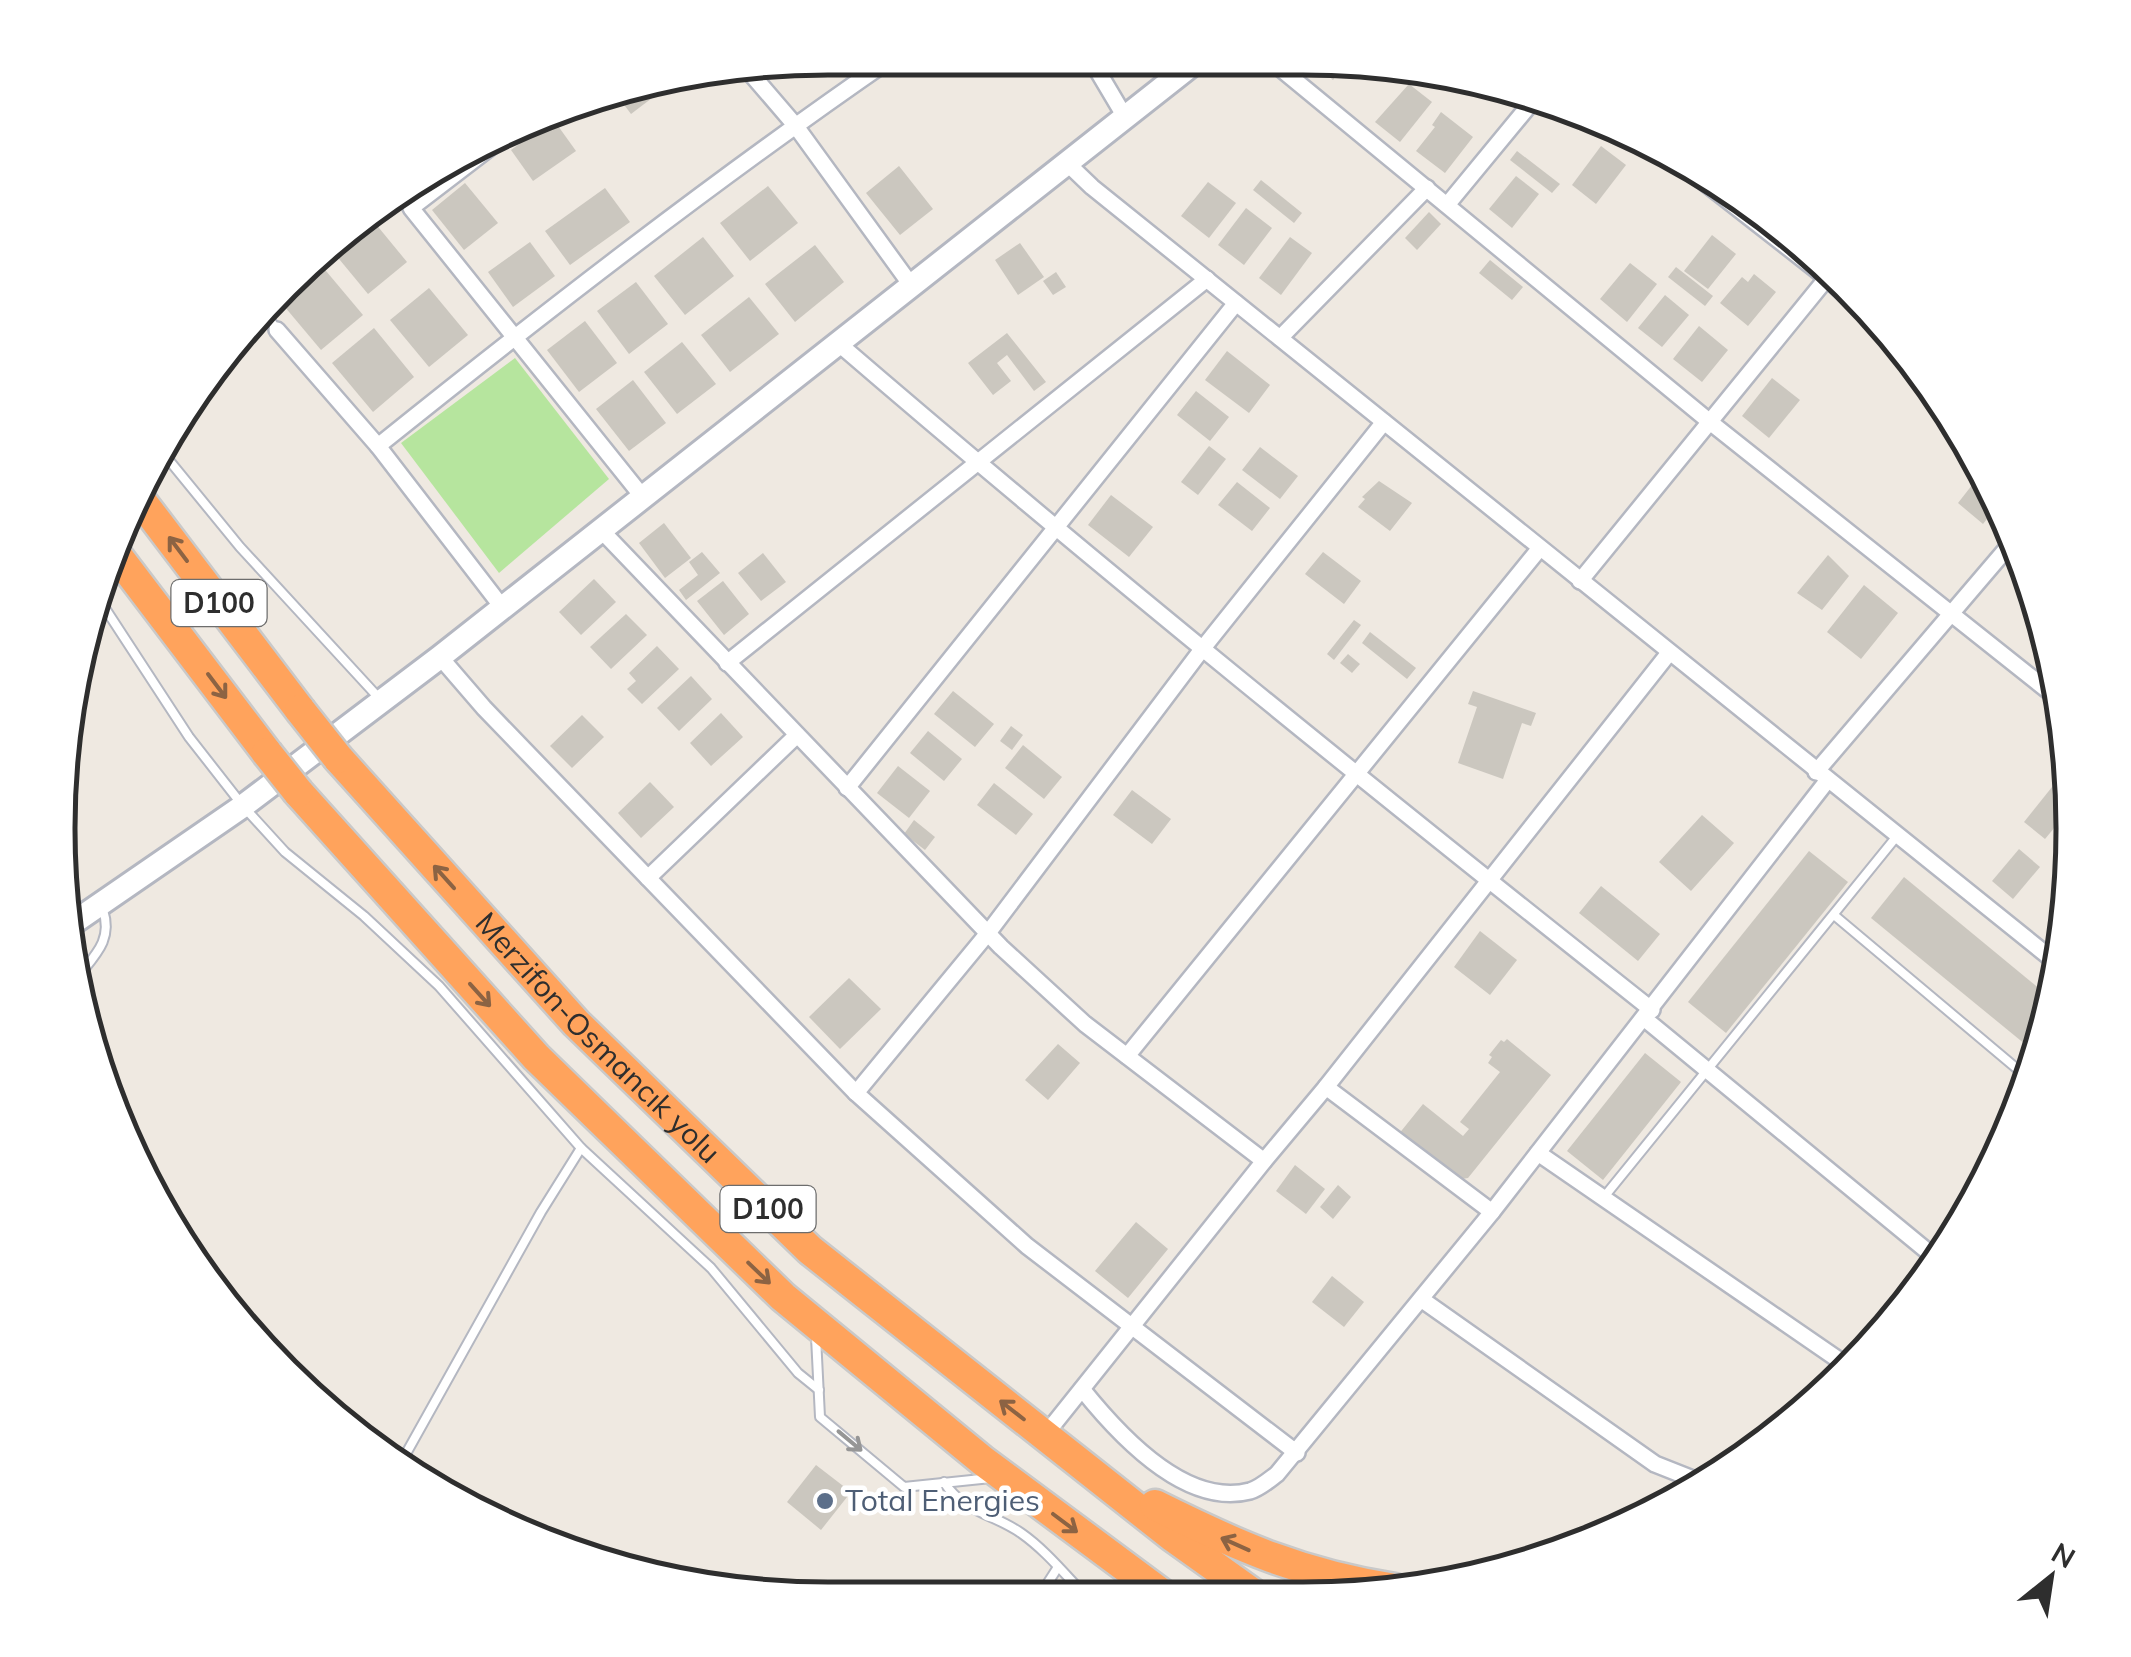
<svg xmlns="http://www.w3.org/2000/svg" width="2131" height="1657" viewBox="0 0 2131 1657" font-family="Mulish,sans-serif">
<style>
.park{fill:#b6e59e}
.building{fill:#cbc7bf}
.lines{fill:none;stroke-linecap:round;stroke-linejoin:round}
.lane-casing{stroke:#b4b7c1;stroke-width:12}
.street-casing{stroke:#b4b7c1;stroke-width:20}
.secondary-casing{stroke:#b4b7c1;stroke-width:28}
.highway-casing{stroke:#c9c9c9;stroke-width:35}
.lane{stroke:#fff;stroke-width:8}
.street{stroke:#fff;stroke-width:15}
.secondary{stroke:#fff;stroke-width:22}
.highway{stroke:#ffa35c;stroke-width:30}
.highway-bridge-casing{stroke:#c9c9c9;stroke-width:35;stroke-linecap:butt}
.highway-bridge{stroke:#ffa35c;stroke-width:30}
.oneway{stroke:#8c6343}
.oneway2{stroke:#969696}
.service-dot{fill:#5c6f8a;stroke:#fff;stroke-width:4}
.labels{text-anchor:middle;stroke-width:9;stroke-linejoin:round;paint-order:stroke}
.shield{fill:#fff;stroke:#6d6d6d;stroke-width:2.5}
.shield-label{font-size:28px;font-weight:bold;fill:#2e2e2e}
.street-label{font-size:30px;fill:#2e2e2e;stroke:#fff}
.service-label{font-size:30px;fill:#4e5e75;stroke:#fff;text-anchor:start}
.rim{fill:none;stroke:#2e2e2e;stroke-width:5}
</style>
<rect width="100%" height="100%" fill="#efe9e1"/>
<polygon class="park" points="515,358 609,479 499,573 401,443"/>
<g class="building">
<polygon points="1112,58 1136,58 1119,69"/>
<polygon points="1308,59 1350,59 1333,80"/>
<polygon points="646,82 656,95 631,114 613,90"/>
<polygon points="1409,84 1432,102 1400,142 1375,122"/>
<polygon points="1441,112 1473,137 1445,173 1416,151 1435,127 1432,125"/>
<polygon points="553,119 576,151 533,181 511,150"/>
<polygon points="1601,146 1626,165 1596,204 1572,185"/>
<polygon points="1517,151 1560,184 1552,193 1510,160"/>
<polygon points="899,166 933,209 900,235 866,193"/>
<polygon points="1516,176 1539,194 1512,228 1489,209"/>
<polygon points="1261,180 1302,213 1294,223 1253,190"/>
<polygon points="1208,182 1236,203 1209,238 1181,216"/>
<polygon points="465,183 498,223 464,250 432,210"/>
<polygon points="768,186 798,223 750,261 720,223"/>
<polygon points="605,188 630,222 570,265 545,231"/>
<polygon points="1246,208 1272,228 1244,265 1218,245"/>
<polygon points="1429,212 1441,224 1417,250 1405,238"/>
<polygon points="370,217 407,262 368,294 330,248"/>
<polygon points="1712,235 1736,254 1708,289 1684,271"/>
<polygon points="703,237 734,276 685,315 654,276"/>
<polygon points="1290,237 1312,253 1281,295 1259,278"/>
<polygon points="530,242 555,276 513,307 488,272"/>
<polygon points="1020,243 1044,277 1018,295 995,260"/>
<polygon points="815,245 844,282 795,322 765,284"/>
<polygon points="1490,260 1523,287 1512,300 1479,273"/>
<polygon points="1630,263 1657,284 1627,322 1600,299"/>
<polygon points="321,265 363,315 321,350 279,300"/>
<polygon points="1676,267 1713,296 1705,306 1668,277"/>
<polygon points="1056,272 1066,287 1053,295 1043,281"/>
<polygon points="1754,274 1776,292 1748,326 1720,303 1742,277 1748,282"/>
<polygon points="636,282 668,324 629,354 597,311"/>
<polygon points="429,288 468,335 429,367 390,320"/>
<polygon points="1665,295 1689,315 1662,347 1638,328"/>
<polygon points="749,297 779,334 730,372 701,335"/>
<polygon points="585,321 617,363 579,392 547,350"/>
<polygon points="1699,326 1728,350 1702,382 1673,359"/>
<polygon points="374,328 414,377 373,412 332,363"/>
<polygon points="1007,333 1046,382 1034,391 1007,355 997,363 1011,381 993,395 968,363"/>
<polygon points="682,342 716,384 677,414 644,372"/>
<polygon points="1227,351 1270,385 1249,413 1205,380"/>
<polygon points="1772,378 1800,400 1769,438 1742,416"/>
<polygon points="633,380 666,423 629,451 596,409"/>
<polygon points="1196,391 1229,417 1210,441 1177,415"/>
<polygon points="1209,446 1226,459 1198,495 1181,482"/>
<polygon points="1260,447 1298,476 1280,499 1242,470"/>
<polygon points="1983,471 1998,505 1983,524 1958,503"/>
<polygon points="1379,481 1412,503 1390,531 1358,507 1365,499 1362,497"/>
<polygon points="1237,482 1270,508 1252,531 1218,505"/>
<polygon points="1111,495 1153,527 1129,557 1088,525"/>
<polygon points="664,523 691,558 665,578 639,543"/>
<polygon points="702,552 720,573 686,600 679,590 698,575 689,562"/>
<polygon points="1323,552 1361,581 1344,604 1305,574"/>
<polygon points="763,553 786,582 761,601 738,573"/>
<polygon points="1828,555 1849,576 1822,610 1797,593"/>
<polygon points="594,579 616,602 581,635 559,612"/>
<polygon points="723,581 749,614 724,635 697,601"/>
<polygon points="1864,585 1898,613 1861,659 1827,632"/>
<polygon points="626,614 647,635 611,669 590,647"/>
<polygon points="1354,620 1361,625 1334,660 1327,654"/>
<polygon points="1370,632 1416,668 1407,679 1362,643"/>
<polygon points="657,646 679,669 642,704 627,689 636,681 629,673"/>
<polygon points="1348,654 1360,664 1352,673 1340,663"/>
<polygon points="691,676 712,699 679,731 657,708"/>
<polygon points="953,691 994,724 975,747 934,714"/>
<polygon points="1473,691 1536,713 1531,726 1522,723 1503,779 1458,763 1477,707 1468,704"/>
<polygon points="721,713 743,737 711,766 690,743"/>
<polygon points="582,715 604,737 572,768 550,746"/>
<polygon points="1011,726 1023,735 1012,750 1000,741"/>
<polygon points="928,731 962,759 944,781 910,753"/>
<polygon points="1023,745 1062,777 1044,799 1005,768"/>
<polygon points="898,766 930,791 909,818 877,793"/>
<polygon points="2068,767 2070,809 2045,839 2024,822"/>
<polygon points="650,782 674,807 641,838 618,813"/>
<polygon points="994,783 1033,814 1016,835 977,805"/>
<polygon points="1132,790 1171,819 1152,844 1113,815"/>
<polygon points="1702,815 1734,843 1691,891 1659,862"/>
<polygon points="914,820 935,837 925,850 904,834"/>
<polygon points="2019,849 2040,867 2013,899 1992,881"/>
<polygon points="1809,851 1848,882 1726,1033 1688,1002"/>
<polygon points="1904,877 2052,999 2047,1027 2037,1054 1871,918"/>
<polygon points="1601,886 1660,934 1638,961 1579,913"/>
<polygon points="1480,931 1517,960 1490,995 1454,967"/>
<polygon points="849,978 881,1009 840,1049 809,1017"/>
<polygon points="1507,1039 1551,1075 1468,1178 1455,1180 1398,1135 1423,1104 1463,1136 1469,1129 1460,1122 1500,1072 1488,1063 1492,1057 1489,1055 1501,1040 1504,1042"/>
<polygon points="1058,1044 1080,1063 1048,1100 1025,1080"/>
<polygon points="1645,1053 1681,1082 1603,1180 1567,1151"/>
<polygon points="1295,1165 1325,1189 1306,1214 1276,1191"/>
<polygon points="1338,1185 1351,1197 1333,1219 1320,1207"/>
<polygon points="1136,1222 1168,1249 1128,1298 1095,1271"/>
<polygon points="1332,1276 1364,1302 1344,1327 1312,1302"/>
<polygon points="816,1465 851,1492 821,1530 787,1502"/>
</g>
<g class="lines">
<defs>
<g id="lane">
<polyline points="263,310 277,330"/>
<polyline points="159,448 240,547 378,697"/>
<polyline points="97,596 189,737 243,806 285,852 364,916 439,986 581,1148 711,1268 798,1373 819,1390"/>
<polyline points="1834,915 2028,1078"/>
<path d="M77 978C95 955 113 940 103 910"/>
<polyline points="1604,1197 1897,836"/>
<polyline points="816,1337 820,1417 904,1487 991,1478"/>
<polyline points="398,1468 541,1212 581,1148"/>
<path d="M944 1482C963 1512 994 1514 1021 1533 1044 1549 1063 1572 1083 1593"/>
<polyline points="1042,1592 1058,1567"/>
</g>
<g id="street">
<polyline points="1090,58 1125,117"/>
<polyline points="1269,59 1710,422 2061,701"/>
<polyline points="746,68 795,125 911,285"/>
<polyline points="509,133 411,208 642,496"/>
<polyline points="1067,163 1092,187 2058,964"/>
<polyline points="1699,178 1827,278 1899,344"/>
<polyline points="1447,205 1537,96"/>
<polyline points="277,330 378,446 502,607"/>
<polyline points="1280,338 1427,188"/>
<path d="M838 343C1104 572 1377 792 1652 1010"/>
<path d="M378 446C545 312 715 180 892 58"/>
<polyline points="600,529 1001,947 1085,1024 1264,1161"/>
<polyline points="1580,581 1831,273"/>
<polyline points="440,657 484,708 648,878 797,735"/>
<polyline points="727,663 1207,279"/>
<polyline points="1816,772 2014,540"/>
<polyline points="847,788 1236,303"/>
<polyline points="648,878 856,1093 1027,1246 1297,1453"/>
<polyline points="1645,1019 1938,1260"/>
<polyline points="1127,1056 1540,548"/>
<polyline points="1326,1087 1492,1212"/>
<polyline points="856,1093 988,933 1203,648 1384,422"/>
<polyline points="1538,1153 1849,1367"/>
<polyline points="1421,1299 1655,1464 1698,1481 1711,1480"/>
<path d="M1082 1389C1118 1434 1185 1508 1250 1491 1260 1488 1269 1480 1277 1474L1492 1212 1827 781"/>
<polyline points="1045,1435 1264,1161 1326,1087 1669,653"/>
</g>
<polyline id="secondary" points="70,925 243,806 440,657 1199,59"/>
<g id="highway">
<polyline points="138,497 300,710"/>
<polyline points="115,553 267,753"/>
<path id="s1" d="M338 758 576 1023 810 1250 1172 1536 1256 1596"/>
<polyline points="298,792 536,1057 783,1297 983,1461 1162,1594"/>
<path d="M1155 1505C1237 1546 1303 1575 1395 1589"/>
</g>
</defs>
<use href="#lane" class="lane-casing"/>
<use href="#street" class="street-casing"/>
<use href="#secondary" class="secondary-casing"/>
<use href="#highway" class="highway-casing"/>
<use href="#lane" class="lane"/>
<use href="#street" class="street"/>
<use href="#secondary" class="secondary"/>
<use href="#highway" class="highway"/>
<defs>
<g id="highway-bridge">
<polyline points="300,710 338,758"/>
<polyline points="267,753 298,792"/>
</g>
</defs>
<use href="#highway-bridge" class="highway-bridge-casing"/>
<use href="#highway-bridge" class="highway-bridge"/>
</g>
<defs><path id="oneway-shaft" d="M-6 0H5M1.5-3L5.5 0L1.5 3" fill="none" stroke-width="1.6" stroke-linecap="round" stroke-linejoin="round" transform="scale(2.5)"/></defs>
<g class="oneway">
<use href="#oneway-shaft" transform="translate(178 549) rotate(-127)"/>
<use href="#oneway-shaft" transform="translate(217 686) rotate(53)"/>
<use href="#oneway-shaft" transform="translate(444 877) rotate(-132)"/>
<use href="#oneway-shaft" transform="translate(480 995) rotate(48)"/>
<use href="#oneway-shaft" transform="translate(759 1273) rotate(44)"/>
<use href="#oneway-shaft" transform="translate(1012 1410) rotate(-142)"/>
<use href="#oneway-shaft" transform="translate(1065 1523) rotate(37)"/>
<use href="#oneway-shaft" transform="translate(1235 1544) rotate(-156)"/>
</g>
<use class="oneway2" href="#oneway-shaft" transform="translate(850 1441) rotate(40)"/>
<circle class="service-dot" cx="825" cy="1501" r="10"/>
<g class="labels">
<g class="shield">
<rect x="171.5" y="580" width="95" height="46" rx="8"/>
<rect x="720.5" y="1186" width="95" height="46" rx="8"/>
</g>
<g class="shield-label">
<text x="219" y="613">D100</text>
<text x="768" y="1219">D100</text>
</g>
<g class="street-label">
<text dy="10" stroke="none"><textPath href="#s1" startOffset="382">Merzifon-Osmancık yolu</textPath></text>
</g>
<g class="service-label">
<text x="845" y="1511">Total Energies</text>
</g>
</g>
<path d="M0 0H2131V1657H0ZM828 75H1303A753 753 0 0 1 2056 828V829A753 753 0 0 1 1303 1582H828A753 753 0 0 1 75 829V828A753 753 0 0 1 828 75Z" fill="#fff" fill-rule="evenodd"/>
<path class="rim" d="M828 75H1303A753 753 0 0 1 2056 828V829A753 753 0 0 1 1303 1582H828A753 753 0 0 1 75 829V828A753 753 0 0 1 828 75Z"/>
<g transform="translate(2051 1577) rotate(30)" stroke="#ffffff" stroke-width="8" paint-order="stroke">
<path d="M0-8L18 38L0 25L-18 38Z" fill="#2e2e2e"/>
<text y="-15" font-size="28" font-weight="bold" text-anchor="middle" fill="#2e2e2e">N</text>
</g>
</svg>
